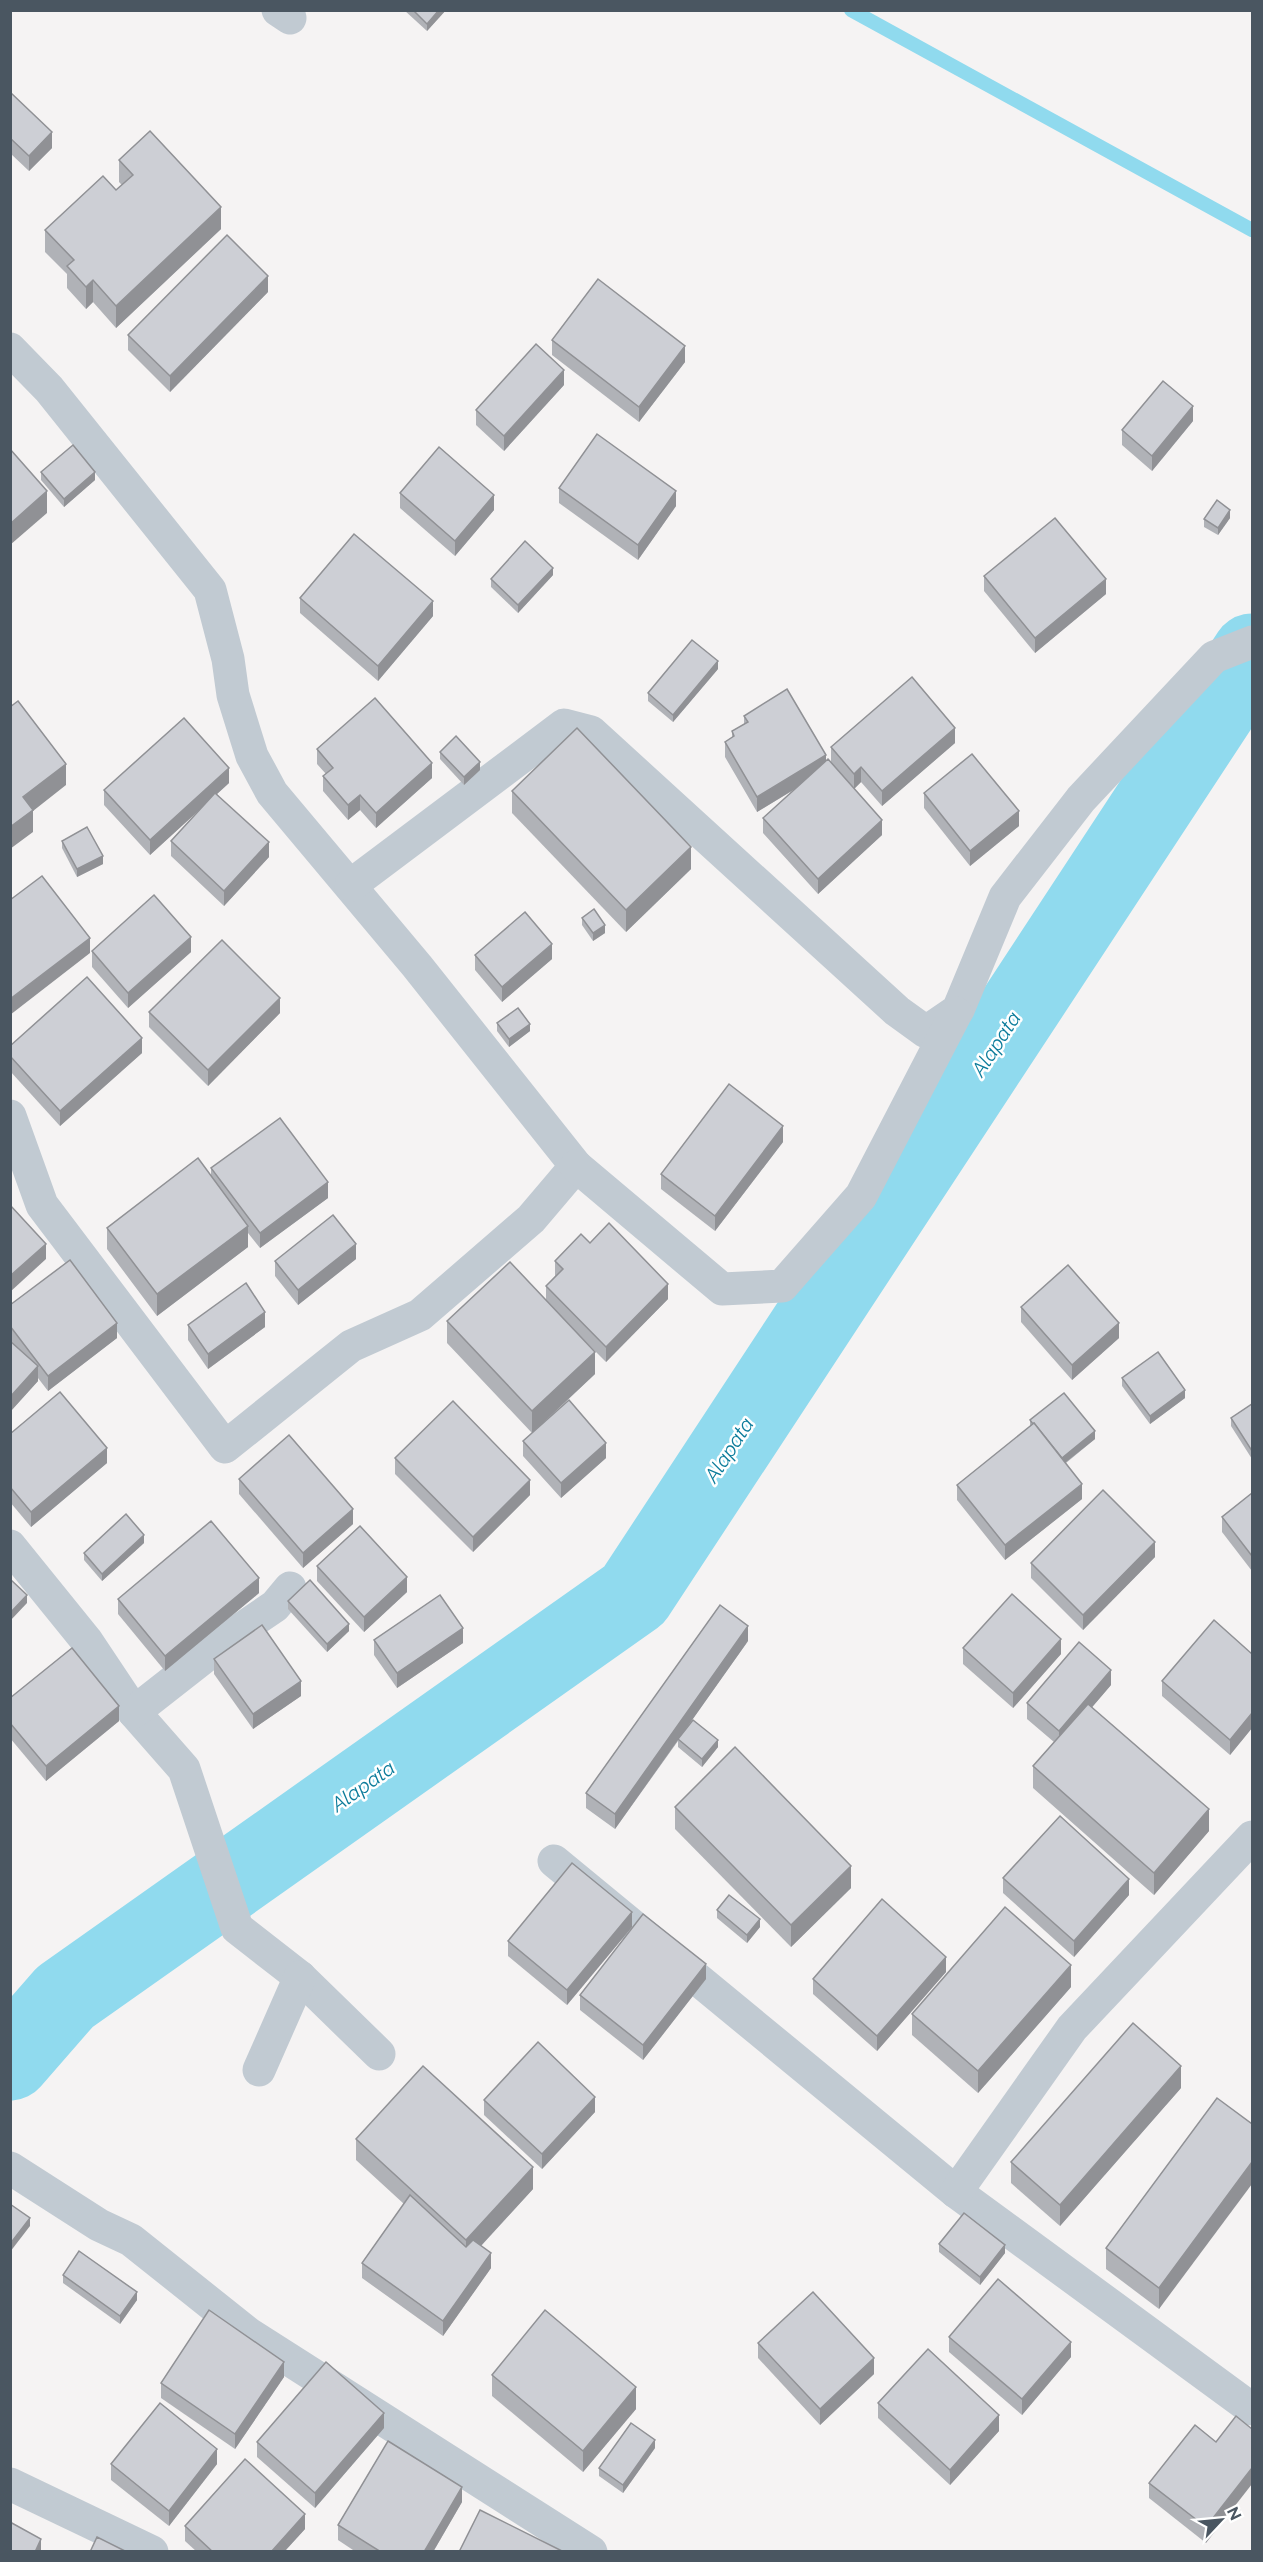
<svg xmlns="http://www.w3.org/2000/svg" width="1263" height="2562" viewBox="0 0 1263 2562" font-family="Raleway,sans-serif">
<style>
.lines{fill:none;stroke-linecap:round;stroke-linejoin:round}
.stream{stroke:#90daee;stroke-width:14}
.river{stroke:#90daee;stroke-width:81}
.street{stroke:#c1cad2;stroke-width:33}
.wall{fill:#b0b2b7}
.shaded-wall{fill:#909195}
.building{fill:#cdcfd5;stroke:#909195;stroke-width:1.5}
.labels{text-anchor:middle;stroke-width:5;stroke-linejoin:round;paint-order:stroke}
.water-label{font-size:20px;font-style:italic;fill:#0c7c9b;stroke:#fff}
</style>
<rect width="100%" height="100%" fill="#f5f3f3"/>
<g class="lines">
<polyline class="stream" points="851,10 1252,230"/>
<polyline class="river" points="10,2060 65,1997 634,1595 1252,654"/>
<g class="street">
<polyline points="278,10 290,18"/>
<polyline points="10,349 49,389 210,590 228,659 233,695 252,756 272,793 417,966 576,1166 531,1219 420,1315 351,1346 225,1447 42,1205 10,1116"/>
<polyline points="351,885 564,725 591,732 897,1011 926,1032 958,1010 1005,897 1081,799 1214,657 1252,642"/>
<polyline points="576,1166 722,1289 782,1286 861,1196 956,1013"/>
<polyline points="10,1546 86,1640 134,1712 184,1769 237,1928 300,1977 379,2054"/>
<polyline points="134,1712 231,1636 275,1606 290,1588"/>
<polyline points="554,1861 956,2192 1252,2409"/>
<polyline points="259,2070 300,1977"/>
<polyline points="10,2168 99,2225 131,2240 249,2334 591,2552"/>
<polyline points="956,2192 1072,2028 1252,1837"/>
<polyline points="10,2484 152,2552"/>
</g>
</g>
<g class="wall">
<polygon points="404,10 446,10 427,31"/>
<polygon points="10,92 52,148 29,171 10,153"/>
<polygon points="119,160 221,229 116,328 93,302 86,309 67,288 67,274 45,252 45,230 116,190 122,185 119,182"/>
<polygon points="268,292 170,392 128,350 128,335"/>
<polygon points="552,340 685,362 639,422 552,355"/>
<polygon points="564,385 504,451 476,425 476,410"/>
<polygon points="1193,421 1152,471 1122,445 1122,430"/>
<polygon points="41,472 95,480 64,507 41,480"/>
<polygon points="559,488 676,506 638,560 559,503"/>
<polygon points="400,493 494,510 455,556 400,508"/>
<polygon points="1230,518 1218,535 1204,527 1204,519"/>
<polygon points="553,575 518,613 491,587 491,579"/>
<polygon points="984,576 1106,594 1035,653 984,591"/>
<polygon points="300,598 433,616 378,681 300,613"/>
<polygon points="718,669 673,722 648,701 648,693"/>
<polygon points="744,716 826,761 831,762 831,747 955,743 882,806 861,782 854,789 882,835 818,894 763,833 763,818 795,789 757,812 725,757 725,742 732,737 732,731 744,724"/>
<polygon points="317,749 432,778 376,828 360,810 348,820 323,791 323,776 326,774 317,764"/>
<polygon points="440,752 480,770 464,785 440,759"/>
<polygon points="229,783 217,794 269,857 224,906 171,856 171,841 201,808 150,855 104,805 104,790"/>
<polygon points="512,791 691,869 626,932 512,813"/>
<polygon points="924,793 1019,826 970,866 924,808"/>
<polygon points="62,841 103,864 77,877 62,848"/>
<polygon points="582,918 605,933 593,941 582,925"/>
<polygon points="92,951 191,952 128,1008 92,967"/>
<polygon points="475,955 552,959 502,1002 475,970"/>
<polygon points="149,1012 280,1013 208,1086 149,1027"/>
<polygon points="497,1023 530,1031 509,1047 497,1031"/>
<polygon points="10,1046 142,1053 60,1126 10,1071"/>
<polygon points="783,1142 715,1231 661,1189 661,1174"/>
<polygon points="211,1168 328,1198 260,1248 248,1233 248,1247 157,1316 107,1249 107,1228 211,1176"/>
<polygon points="590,1243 668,1299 606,1362 555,1311 595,1374 540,1426 606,1458 561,1498 523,1456 523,1441 532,1433 447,1343 447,1321 546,1300 546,1286 555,1276 555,1261"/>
<polygon points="356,1259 298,1305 275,1276 275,1261"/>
<polygon points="10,1305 117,1338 48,1391 38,1378 38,1381 10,1412"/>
<polygon points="1021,1307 1119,1338 1072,1380 1021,1322"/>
<polygon points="188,1325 265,1327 208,1369 188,1340"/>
<polygon points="1122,1378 1185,1398 1150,1424 1122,1386"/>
<polygon points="1252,1404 1252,1459 1231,1426 1231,1418"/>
<polygon points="1030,1420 1095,1439 1066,1463 1082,1499 1005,1560 957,1500 957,1485 1030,1427"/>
<polygon points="10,1434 107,1463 31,1527 10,1502"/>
<polygon points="395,1458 530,1495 473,1552 395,1474"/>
<polygon points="239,1479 353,1524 303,1568 239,1494"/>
<polygon points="1252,1493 1252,1571 1222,1532 1222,1517"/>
<polygon points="144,1543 102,1581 84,1560 84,1553"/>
<polygon points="1155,1557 1083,1630 1031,1578 1031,1563"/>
<polygon points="317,1566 407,1592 364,1632 317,1581"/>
<polygon points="259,1593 165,1671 118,1614 118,1599"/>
<polygon points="288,1601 349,1631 327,1652 288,1609"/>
<polygon points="374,1640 463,1643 397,1688 374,1655"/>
<polygon points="748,1641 685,1730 718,1747 702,1767 678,1747 678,1741 615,1829 586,1808 586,1793"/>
<polygon points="963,1648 1061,1654 1013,1708 963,1664"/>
<polygon points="1252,1654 1252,1728 1230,1755 1162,1696 1162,1681"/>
<polygon points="214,1659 301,1696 253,1729 214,1674"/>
<polygon points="1111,1685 1092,1707 1209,1831 1154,1895 1033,1788 1033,1766 1054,1742 1027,1719 1027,1703"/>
<polygon points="10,1698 119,1721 46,1781 10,1738"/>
<polygon points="675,1807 851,1888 791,1947 675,1829"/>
<polygon points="1003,1878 1129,1895 1074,1957 1003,1893"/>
<polygon points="717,1910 760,1927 747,1943 717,1918"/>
<polygon points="632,1927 567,2005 508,1956 508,1941"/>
<polygon points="946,1972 877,2051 813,1994 813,1979"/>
<polygon points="706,1979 643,2060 580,2010 580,1995"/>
<polygon points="1071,1987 978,2093 912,2035 912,2014"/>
<polygon points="1181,2088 1060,2226 1011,2183 1011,2162"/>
<polygon points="484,2100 595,2112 542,2169 484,2115"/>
<polygon points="1252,2124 1159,2309 1106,2269 1106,2248"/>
<polygon points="356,2139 533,2189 481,2246 491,2268 443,2336 362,2278 362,2263 404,2204 356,2160"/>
<polygon points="939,2244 1005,2253 980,2285 939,2252"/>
<polygon points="63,2275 137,2300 120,2324 63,2283"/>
<polygon points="949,2337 1071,2357 1022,2415 949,2352"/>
<polygon points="758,2343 874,2374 820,2425 758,2358"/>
<polygon points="492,2375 636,2409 583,2472 492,2396"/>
<polygon points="284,2377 235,2449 161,2398 161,2383"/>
<polygon points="878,2403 999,2431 950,2485 878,2418"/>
<polygon points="384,2428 315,2508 257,2457 257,2442"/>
<polygon points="1216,2442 1206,2543 1149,2498 1149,2483"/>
<polygon points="655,2448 623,2493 599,2476 599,2468"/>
<polygon points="111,2464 217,2464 169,2526 111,2480"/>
<polygon points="462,2502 433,2552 356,2552 338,2540 338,2525"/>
<polygon points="185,2526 305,2529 284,2552 197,2552 185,2541"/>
</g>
<g class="shaded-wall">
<polygon points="439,10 446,10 427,31 427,24"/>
<polygon points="52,132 52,148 29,171 29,156"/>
<polygon points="221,207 221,229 116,328 116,306"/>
<polygon points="268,276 268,292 170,392 170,376"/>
<polygon points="93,280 93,302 86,309 86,287"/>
<polygon points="685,346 685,362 639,422 639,407"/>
<polygon points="564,370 564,385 504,451 504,436"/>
<polygon points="1193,406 1193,421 1152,471 1152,456"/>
<polygon points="95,472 95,480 64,507 64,499"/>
<polygon points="47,491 47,513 10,545 10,524"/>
<polygon points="676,491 676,506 638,560 638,545"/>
<polygon points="494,495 494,510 455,556 455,541"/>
<polygon points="1230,510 1230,518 1218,535 1218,528"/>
<polygon points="553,568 553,575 518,613 518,605"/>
<polygon points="1106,579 1106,594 1035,653 1035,638"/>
<polygon points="433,601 433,616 378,681 378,666"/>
<polygon points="718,661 718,669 673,722 673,715"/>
<polygon points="955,728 955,743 882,806 882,791"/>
<polygon points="826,755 826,770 757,812 757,797"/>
<polygon points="480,762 480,770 464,785 464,777"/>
<polygon points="432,763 432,778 376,828 376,813"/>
<polygon points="66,764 66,785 33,811 33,832 10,849 10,827 23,797"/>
<polygon points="861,767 861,782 854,789 854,774"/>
<polygon points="229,768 229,783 150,855 150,840"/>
<polygon points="360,795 360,810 348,820 348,805"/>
<polygon points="1019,811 1019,826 970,866 970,851"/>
<polygon points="882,820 882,835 818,894 818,879"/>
<polygon points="269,842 269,857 224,906 224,891"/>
<polygon points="691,847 691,869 626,932 626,910"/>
<polygon points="103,856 103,864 77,877 77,869"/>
<polygon points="605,925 605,933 593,941 593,933"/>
<polygon points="191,937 191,952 128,1008 128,993"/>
<polygon points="90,938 90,953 10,1015 10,999"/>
<polygon points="552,944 552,959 502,1002 502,987"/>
<polygon points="280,998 280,1013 208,1086 208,1070"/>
<polygon points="530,1024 530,1031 509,1047 509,1039"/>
<polygon points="142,1038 142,1053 60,1126 60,1111"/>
<polygon points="783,1126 783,1142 715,1231 715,1216"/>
<polygon points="328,1182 328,1198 260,1248 260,1233"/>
<polygon points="248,1226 248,1247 157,1316 157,1294"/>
<polygon points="46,1244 46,1259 10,1292 10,1276"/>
<polygon points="356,1244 356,1259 298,1305 298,1290"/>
<polygon points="668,1284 668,1299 606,1362 606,1347"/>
<polygon points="265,1312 265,1327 208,1369 208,1354"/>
<polygon points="117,1323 117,1338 48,1391 48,1376"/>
<polygon points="1119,1323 1119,1338 1072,1380 1072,1365"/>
<polygon points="595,1352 595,1374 532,1433 532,1411"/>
<polygon points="38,1366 38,1381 10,1412 10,1397"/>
<polygon points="1185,1390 1185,1398 1150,1424 1150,1416"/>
<polygon points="1095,1431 1095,1439 1061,1466 1061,1458"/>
<polygon points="606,1443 606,1458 561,1498 561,1483"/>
<polygon points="107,1448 107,1463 31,1527 31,1512"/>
<polygon points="530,1480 530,1495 473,1552 473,1537"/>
<polygon points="1082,1484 1082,1499 1005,1560 1005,1545"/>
<polygon points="353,1509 353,1524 303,1568 303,1553"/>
<polygon points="144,1535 144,1543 102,1581 102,1574"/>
<polygon points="1155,1542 1155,1557 1083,1630 1083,1615"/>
<polygon points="407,1577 407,1592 364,1632 364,1617"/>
<polygon points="259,1578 259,1593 165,1671 165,1656"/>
<polygon points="27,1595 27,1603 10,1621 10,1613"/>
<polygon points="349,1624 349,1631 327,1652 327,1644"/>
<polygon points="748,1626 748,1641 615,1829 615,1814"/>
<polygon points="463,1628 463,1643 397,1688 397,1673"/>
<polygon points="1061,1639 1061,1654 1013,1708 1013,1693"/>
<polygon points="1111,1670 1111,1685 1059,1746 1059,1731"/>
<polygon points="301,1681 301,1696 253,1729 253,1714"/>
<polygon points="119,1706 119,1721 46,1781 46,1766"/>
<polygon points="1252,1713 1252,1728 1230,1755 1230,1740"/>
<polygon points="718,1740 718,1747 702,1767 702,1759"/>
<polygon points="1209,1809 1209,1831 1154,1895 1154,1873"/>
<polygon points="851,1866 851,1888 791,1947 791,1925"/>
<polygon points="1129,1879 1129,1895 1074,1957 1074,1941"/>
<polygon points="632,1912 632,1927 567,2005 567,1990"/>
<polygon points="760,1919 760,1927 747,1943 747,1935"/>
<polygon points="946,1957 946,1972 877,2051 877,2036"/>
<polygon points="706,1964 706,1979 643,2060 643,2045"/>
<polygon points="1071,1965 1071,1987 978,2093 978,2071"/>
<polygon points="1181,2066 1181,2088 1060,2226 1060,2205"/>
<polygon points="595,2097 595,2112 542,2169 542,2154"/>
<polygon points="1252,2162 1252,2184 1159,2309 1159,2288"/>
<polygon points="533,2167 533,2189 466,2262 466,2240"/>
<polygon points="30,2218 30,2226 10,2252 10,2244"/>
<polygon points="1005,2245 1005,2253 980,2285 980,2277"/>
<polygon points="491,2253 491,2268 443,2336 443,2321"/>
<polygon points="137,2292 137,2300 120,2324 120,2316"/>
<polygon points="1071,2342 1071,2357 1022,2415 1022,2399"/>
<polygon points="874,2358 874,2374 820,2425 820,2409"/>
<polygon points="284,2362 284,2377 235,2449 235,2434"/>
<polygon points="636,2387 636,2409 583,2472 583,2451"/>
<polygon points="384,2413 384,2428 315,2508 315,2493"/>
<polygon points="999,2415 999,2431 950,2485 950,2470"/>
<polygon points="655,2440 655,2448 623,2493 623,2485"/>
<polygon points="217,2449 217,2464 169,2526 169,2511"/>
<polygon points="1252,2468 1252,2484 1206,2543 1206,2527"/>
<polygon points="462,2487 462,2502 433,2552 424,2552"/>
<polygon points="305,2514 305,2529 284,2552 271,2552"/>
<polygon points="41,2539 41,2552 35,2552"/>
</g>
<g class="building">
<polygon points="413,10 439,10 427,24"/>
<polygon points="10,92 52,132 29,156 10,138"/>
<polygon points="150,131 221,207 116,306 93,280 86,287 67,266 74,260 45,230 103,176 116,190 133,175 119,160"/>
<polygon points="227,235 268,276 170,376 128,335"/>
<polygon points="598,279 685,346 639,407 552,340"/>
<polygon points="536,344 564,370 504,436 476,410"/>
<polygon points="1163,381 1193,406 1152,456 1122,430"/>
<polygon points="597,434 676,491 638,545 559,488"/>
<polygon points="73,445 95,472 64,499 41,472"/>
<polygon points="439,447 494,495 455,541 400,493"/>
<polygon points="10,449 47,491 10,524"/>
<polygon points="1217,500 1230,510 1218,528 1204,519"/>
<polygon points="1055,518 1106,579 1035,638 984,576"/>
<polygon points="354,534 433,601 378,666 300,598"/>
<polygon points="525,541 553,568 518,605 491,579"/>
<polygon points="692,640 718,661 673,715 648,693"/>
<polygon points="912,677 955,728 882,791 861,767 854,774 831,747"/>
<polygon points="787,689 826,755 757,797 725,742 734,736 732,731 748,722 744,716"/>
<polygon points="375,698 432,763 376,813 360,795 348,805 323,776 333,768 317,749"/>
<polygon points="18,701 66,764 23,797 33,810 10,827 10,707"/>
<polygon points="184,718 229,768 150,840 104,790"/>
<polygon points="577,728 691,847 626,910 512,791"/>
<polygon points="456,736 480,762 464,777 440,752"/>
<polygon points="972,754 1019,811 970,851 924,793"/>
<polygon points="828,759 882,820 818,879 763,818"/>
<polygon points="215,793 269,842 224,891 171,841"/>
<polygon points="87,827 103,856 77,869 62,841"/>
<polygon points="42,876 90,938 10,999 10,900"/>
<polygon points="154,895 191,937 128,993 92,951"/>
<polygon points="594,909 605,925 593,933 582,918"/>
<polygon points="525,912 552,944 502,987 475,955"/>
<polygon points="222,940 280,998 208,1070 149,1012"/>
<polygon points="87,977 142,1038 60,1111 10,1056 10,1046"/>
<polygon points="518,1008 530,1024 509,1039 497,1023"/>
<polygon points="729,1084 783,1126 715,1216 661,1174"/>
<polygon points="280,1118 328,1182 260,1233 211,1168"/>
<polygon points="198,1158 248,1226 157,1294 107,1228"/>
<polygon points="10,1205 46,1244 10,1276"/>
<polygon points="333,1215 356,1244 298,1290 275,1261"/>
<polygon points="609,1223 668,1284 606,1347 546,1286 563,1269 555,1261 581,1234 590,1243"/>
<polygon points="70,1260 117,1323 48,1376 10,1326 10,1305"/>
<polygon points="510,1262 595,1352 532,1411 447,1321"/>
<polygon points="1068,1265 1119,1323 1072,1365 1021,1307"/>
<polygon points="246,1283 265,1312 208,1354 188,1325"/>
<polygon points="10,1341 38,1366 10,1397"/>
<polygon points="1158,1352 1185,1390 1150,1416 1122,1378"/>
<polygon points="60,1392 107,1448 31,1512 10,1487 10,1434"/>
<polygon points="1064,1393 1095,1431 1062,1458 1034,1423 1033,1424 1030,1420"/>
<polygon points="569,1400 606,1443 561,1483 523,1441"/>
<polygon points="453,1401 530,1480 473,1537 395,1458"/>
<polygon points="1252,1404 1252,1451 1231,1418"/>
<polygon points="1034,1423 1082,1484 1005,1545 957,1485"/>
<polygon points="289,1435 353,1509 303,1553 239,1479"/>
<polygon points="1103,1490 1155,1542 1083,1615 1031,1563"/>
<polygon points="1252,1493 1252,1556 1222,1517"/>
<polygon points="126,1514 144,1535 102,1574 84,1553"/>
<polygon points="211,1521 259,1578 165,1656 118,1599"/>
<polygon points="360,1526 407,1577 364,1617 317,1566"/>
<polygon points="10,1579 27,1595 10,1613"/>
<polygon points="310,1580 349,1624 327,1644 288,1601"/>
<polygon points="1012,1594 1061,1639 1013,1693 963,1648"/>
<polygon points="440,1595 463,1628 397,1673 374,1640"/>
<polygon points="720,1605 748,1626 615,1814 586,1793"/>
<polygon points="1214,1620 1252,1654 1252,1713 1230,1740 1162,1681"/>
<polygon points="262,1625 301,1681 253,1714 214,1659"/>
<polygon points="1079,1642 1111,1670 1059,1731 1027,1703"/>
<polygon points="72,1648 119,1706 46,1766 10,1723 10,1698"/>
<polygon points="1088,1704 1209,1809 1154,1873 1033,1766"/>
<polygon points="693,1720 718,1740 702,1759 678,1739"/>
<polygon points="735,1747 851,1866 791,1925 675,1807"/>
<polygon points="1060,1816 1129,1879 1074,1941 1003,1878"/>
<polygon points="572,1863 632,1912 567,1990 508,1941"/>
<polygon points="729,1895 760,1919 747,1935 717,1910"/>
<polygon points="882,1899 946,1957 877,2036 813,1979"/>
<polygon points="1005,1907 1071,1965 978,2071 912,2014"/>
<polygon points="643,1914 706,1964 643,2045 580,1995"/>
<polygon points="1133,2023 1181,2066 1060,2205 1011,2162"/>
<polygon points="538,2042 595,2097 542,2154 484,2100"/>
<polygon points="423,2066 533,2167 466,2240 356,2139"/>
<polygon points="1217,2098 1252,2124 1252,2162 1159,2288 1106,2248"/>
<polygon points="410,2195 466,2247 473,2240 491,2253 443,2321 362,2263"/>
<polygon points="10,2204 30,2218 10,2244"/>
<polygon points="964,2213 1005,2245 980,2277 939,2244"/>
<polygon points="79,2251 137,2292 120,2316 63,2275"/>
<polygon points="998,2279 1071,2342 1022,2399 949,2337"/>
<polygon points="813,2292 874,2358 820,2409 758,2343"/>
<polygon points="209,2310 284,2362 235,2434 161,2383"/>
<polygon points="545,2310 636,2387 583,2451 492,2375"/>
<polygon points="928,2349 999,2415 950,2470 878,2403"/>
<polygon points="326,2362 384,2413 315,2493 257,2442"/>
<polygon points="160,2403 217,2449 169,2511 111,2464"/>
<polygon points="1236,2416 1252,2429 1252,2468 1206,2527 1149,2483 1195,2425 1216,2442"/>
<polygon points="631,2423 655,2440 623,2485 599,2468"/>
<polygon points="388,2441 462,2487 424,2552 381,2552 338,2525"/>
<polygon points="245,2459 305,2514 271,2552 213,2552 185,2526"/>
<polygon points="480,2510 564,2552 459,2552"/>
<polygon points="10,2522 41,2539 35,2552 10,2552"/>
<polygon points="97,2537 127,2552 90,2552"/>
</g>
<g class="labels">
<g class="water-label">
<text transform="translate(996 1044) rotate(-57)" y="7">Alapata</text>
<text transform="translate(729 1450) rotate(-57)" y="7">Alapata</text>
<text transform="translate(363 1786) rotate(-35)" y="7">Alapata</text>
</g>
</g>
<rect width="1263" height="2562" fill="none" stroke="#4a5661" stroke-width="24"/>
<g transform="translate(1221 2520) rotate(64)" stroke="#ffffff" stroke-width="4.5" paint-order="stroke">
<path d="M0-4.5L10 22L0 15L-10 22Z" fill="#4a5661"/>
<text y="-9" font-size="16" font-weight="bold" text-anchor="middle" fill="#4a5661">N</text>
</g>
</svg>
